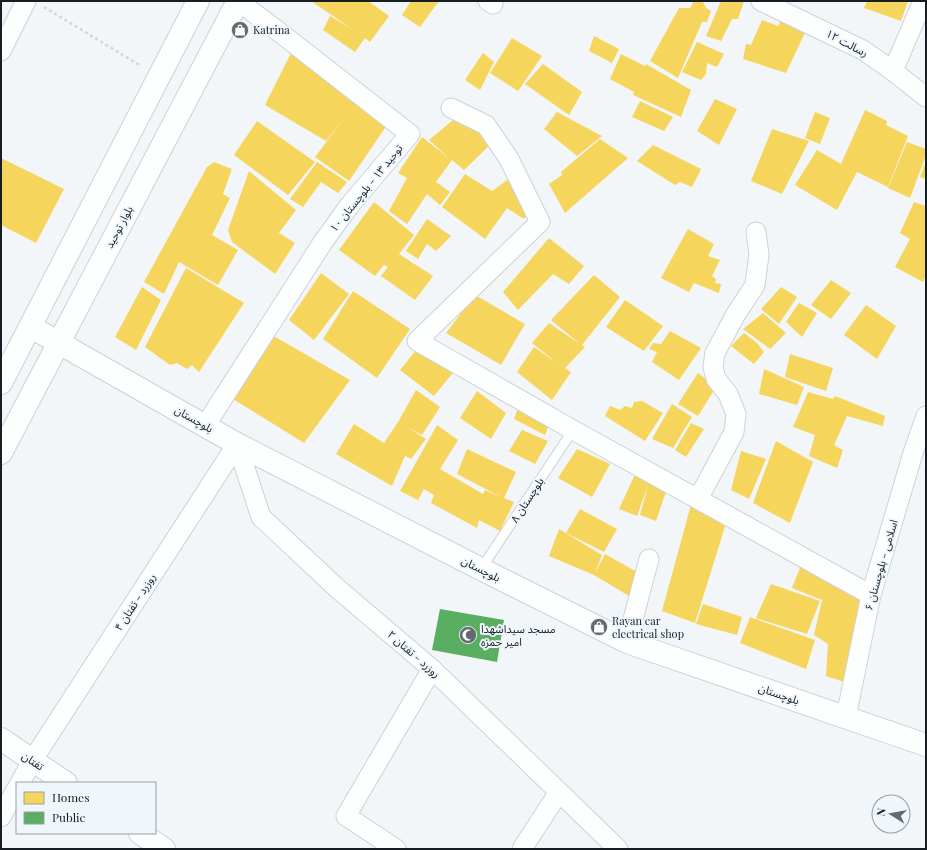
<svg xmlns="http://www.w3.org/2000/svg" width="927" height="850" viewBox="0 0 927 850" font-family="'Playfair Display','Noto Sans Arabic',serif">
<style>
.homes{fill:#f6d55c}
.public{fill:#5aae61}
.lines{fill:none;stroke-linecap:round;stroke-linejoin:round}
.lane-casing{stroke:#ccd2d6;stroke-width:11}
.street-casing{stroke:#ccd2d6;stroke-width:21}
.secondary-casing{stroke:#ccd2d6;stroke-width:24}
.path{stroke:#d5d7d7;stroke-width:2.5;stroke-dasharray:3 3;stroke-linecap:butt}
.lane{stroke:#fdfefe;stroke-width:9}
.street{stroke:#fdfefe;stroke-width:19}
.secondary{stroke:#fdfefe;stroke-width:22}
.labels{text-anchor:middle;stroke-width:4;stroke-linejoin:round;paint-order:stroke}
.poi-label{font-size:11px;fill:#171e23;stroke:#eff6fc;text-anchor:start}
.street-label{font-size:11px;fill:#171e23;stroke:#eff6fc}
</style>
<rect width="100%" height="100%" fill="#f2f6f9"/>
<g class="homes">
<polygon points="311,1 368,1 389,16 370,42 365,38 355,52 323,30 330,16 352,29"/>
<polygon points="411,1 439,1 420,27 402,15"/>
<polygon points="694,1 703,2 706,8 711,11 707,22 702,22 678,78 650,61 679,8 690,8"/>
<polygon points="721,1 744,1 738,19 732,19 721,41 706,36"/>
<polygon points="867,1 908,1 901,21 864,8"/>
<polygon points="784,15 809,24 786,73 743,59 746,44 751,45 762,20 778,26"/>
<polygon points="594,36 619,49 612,63 589,51"/>
<polygon points="512,38 542,56 518,91 490,73"/>
<polygon points="697,42 724,54 717,67 707,63 706,74 701,80 682,72"/>
<polygon points="293,49 389,122 349,181 315,157 345,117 326,141 265,105"/>
<polygon points="483,53 494,62 480,90 465,80"/>
<polygon points="621,54 645,66 646,64 691,90 681,117 633,95 634,92 610,79"/>
<polygon points="543,64 582,92 569,115 525,84"/>
<polygon points="715,99 737,109 719,145 697,131"/>
<polygon points="640,101 673,117 664,131 632,117"/>
<polygon points="865,110 887,121 886,125 908,136 888,187 857,172 837,210 795,185 817,150 841,164"/>
<polygon points="557,112 602,136 577,156 544,129"/>
<polygon points="815,112 830,118 820,144 805,138"/>
<polygon points="458,116 493,142 464,170 452,160 436,182 450,192 440,205 427,194 407,224 389,211 407,178 398,173 422,137 450,159 429,140"/>
<polygon points="257,121 315,162 288,195 234,155"/>
<polygon points="772,129 809,141 782,194 751,181"/>
<polygon points="600,139 628,158 565,213 549,184 562,175 561,172"/>
<polygon points="907,142 926,149 926,155 910,198 888,188"/>
<polygon points="653,145 701,169 692,187 680,182 675,185 637,161"/>
<polygon points="1,158 64,189 36,243 1,225"/>
<polygon points="926,160 926,179 920,177"/>
<polygon points="214,162 232,169 223,194 230,198 212,235 238,250 218,285 179,262 164,294 144,282 207,167"/>
<polygon points="317,162 347,182 338,193 321,182 303,207 290,199"/>
<polygon points="249,171 296,210 279,233 295,243 275,274 232,242 228,230"/>
<polygon points="465,174 492,191 507,180 534,205 524,219 507,208 485,239 442,207"/>
<polygon points="374,202 414,235 399,254 433,276 415,300 381,276 388,267 384,265 375,276 339,250"/>
<polygon points="914,202 926,206 926,275 923,282 895,267 910,239 900,233"/>
<polygon points="427,219 451,236 436,251 427,244 418,259 406,251"/>
<polygon points="688,229 714,244 708,256 720,260 712,276 716,279 715,283 721,284 719,293 694,283 689,292 661,278"/>
<polygon points="549,238 584,266 569,284 553,274 518,310 503,292"/>
<polygon points="186,268 244,303 199,372 192,365 187,369 177,363 170,365 145,347"/>
<polygon points="321,273 349,294 314,340 289,320"/>
<polygon points="594,275 620,297 582,345 585,347 565,368 571,372 552,400 517,372 534,347 557,363 532,343 549,323 580,344 551,320"/>
<polygon points="831,280 851,293 831,319 811,305"/>
<polygon points="142,287 161,300 136,350 115,337"/>
<polygon points="781,287 797,297 779,324 761,309"/>
<polygon points="353,291 410,329 377,378 323,339"/>
<polygon points="475,295 525,324 501,365 446,333"/>
<polygon points="625,300 663,326 644,351 606,327"/>
<polygon points="799,303 817,313 802,337 786,322"/>
<polygon points="866,305 896,326 877,359 844,335"/>
<polygon points="763,313 786,333 770,349 743,329"/>
<polygon points="670,331 701,348 679,380 652,362 657,352 649,349 653,343 661,344"/>
<polygon points="744,333 757,343 764,352 754,364 731,346"/>
<polygon points="272,335 350,380 304,443 228,396"/>
<polygon points="422,343 456,369 434,396 400,370"/>
<polygon points="790,354 833,368 826,391 785,377"/>
<polygon points="764,369 804,387 797,405 759,394"/>
<polygon points="698,373 716,387 698,416 678,404"/>
<polygon points="416,390 440,407 422,435 407,427 426,439 411,459 400,453 405,456 392,486 336,454 354,424 384,443 398,422"/>
<polygon points="477,391 506,413 491,439 460,418"/>
<polygon points="808,392 833,399 835,396 885,416 883,426 847,416 834,445 843,450 837,468 809,456 815,435 793,427"/>
<polygon points="642,401 663,413 645,441 605,416 610,406 620,410 625,406 632,408 634,402"/>
<polygon points="520,402 551,420 545,435 514,419"/>
<polygon points="672,404 692,417 673,448 652,439"/>
<polygon points="691,423 704,429 686,457 675,450"/>
<polygon points="437,425 458,440 440,469 483,494 485,490 501,497 457,474 467,449 516,472 504,498 514,502 500,531 479,520 477,528 431,503 434,495 424,489 418,500 400,491"/>
<polygon points="522,430 548,441 535,464 509,451"/>
<polygon points="776,441 813,462 790,523 753,503"/>
<polygon points="577,449 610,464 592,497 558,478"/>
<polygon points="741,451 766,459 749,499 731,490"/>
<polygon points="637,470 668,486 656,521 640,515 648,485 637,516 619,509"/>
<polygon points="692,501 727,520 695,623 662,611"/>
<polygon points="580,509 617,529 604,552 566,533"/>
<polygon points="559,529 602,555 595,573 605,554 644,576 634,599 594,575 549,556"/>
<polygon points="803,560 862,593 844,682 826,676 828,644 814,635 822,600 792,588"/>
<polygon points="771,584 820,601 807,634 756,618"/>
<polygon points="703,604 742,617 737,635 696,624"/>
<polygon points="750,617 815,640 806,669 740,643"/>
</g>
<polygon class="public" points="440,609 504,620 497,662 432,650"/>
<g class="lines">
<defs>
<polyline id="lane" points="481,569 573,430"/>
<g id="street">
<polyline points="488,1 493,4"/>
<polyline points="761,1 863,50 893,71 926,97"/>
<polyline points="1,51 26,1"/>
<polyline points="893,71 923,1"/>
<polyline points="451,108 486,125 509,159 540,222 417,341 573,430 871,595"/>
<polyline points="205,426 323,242 349,206 410,134 274,28 238,1"/>
<polyline points="237,444 261,517 338,589 432,669 618,849"/>
<polyline points="698,499 734,432 736,414 728,394 716,379 713,367 715,353 736,314 755,285 759,255 756,232"/>
<polyline points="627,642 649,559"/>
<polyline points="846,717 871,595 913,453 926,416"/>
<polyline points="20,783 32,761 237,444"/>
<polyline points="1,817 17,788"/>
<polyline points="396,849 346,816 432,669"/>
<polyline points="522,849 559,792"/>
</g>
<g id="secondary">
<polyline points="31,327 237,444 481,569 627,642 926,745"/>
<polyline points="1,383 198,1"/>
<polyline points="1,453 238,1"/>
<polyline points="1,739 66,783"/>
<polyline points="140,833 164,849"/>
</g>
</defs>
<use href="#lane" class="lane-casing"/>
<use href="#street" class="street-casing"/>
<use href="#secondary" class="secondary-casing"/>
<polyline class="path" points="44,7 141,66"/>
<use href="#lane" class="lane"/>
<use href="#street" class="street"/>
<use href="#secondary" class="secondary"/>
</g>
<defs>
<symbol id="shop-disc" viewBox="-11 -11 22 22"><circle r="9.5" fill="#646a6e" stroke="#eff6fc"/><path d="M-5-2.5h2.3a2.7 3.5 0 0 1 5.4 0H5L5.5 6h-11ZM-1.5-2.5h3a1.5 2.3 0 0 0-3 0Z" fill="#fff"/></symbol>
<symbol id="mosque-disc" viewBox="-11 -11 22 22"><circle r="9.5" fill="#646a6e" stroke="#eff6fc"/><path d="M3.5-4.9A6 6 0 1 0 3.5 4.9A5 5 0 1 1 3.5-4.9Z" fill="#fff"/></symbol>
</defs>
<g fill-rule="evenodd">
<use href="#shop-disc" x="230" y="20" width="20" height="20"/>
<use href="#shop-disc" x="589" y="617" width="20" height="20"/>
<use href="#mosque-disc" x="458" y="625" width="20" height="20"/>
</g>
<g class="labels">
<g class="poi-label">
<text x="253" y="34">Katrina</text>
<text x="612" y="625">Rayan car<tspan x="612" dy="13">electrical shop</tspan></text>
<text x="481" y="633">مسجد سیداشهدا<tspan x="481" dy="13">امیر حمزه</tspan></text>
</g>
<g class="street-label">
<text transform="translate(847 43) rotate(28)" y="4">رسالت ۱۲</text>
<text transform="translate(366 188) rotate(-51)" y="4">توحید ۱۳ - بلوچستان ۱۰</text>
<text transform="translate(119 227) rotate(-62)" y="4">بلوار توحید</text>
<text transform="translate(194 419) rotate(30)" y="4">بلوچستان</text>
<text transform="translate(527 500) rotate(-57)" y="4">بلوچستان ۸</text>
<text transform="translate(881 565) rotate(-74)" y="4">اسلامی - بلوچستان ۶</text>
<text transform="translate(481 569) rotate(27)" y="4">بلوچستان</text>
<text transform="translate(135 602) rotate(-57)" y="4">روزرد - تفتان ۴</text>
<text transform="translate(414 654) rotate(41)" y="4">روزرد - تفتان ۲</text>
<text transform="translate(779 694) rotate(19)" y="4">بلوچستان</text>
<text transform="translate(33 761) rotate(34)" y="4">تفتان</text>
</g>
</g>
<rect width="927" height="850" fill="none" stroke="#171e23" stroke-width="4"/>
<rect x="16" y="782" width="140" height="52" fill="#eff6fc" stroke="#99a0a5"/>
<rect x="24" y="792" width="20" height="12" fill="#f6d55c" stroke="#99a0a5"/>
<text x="52" y="802" font-size="12" fill="#171e23">Homes</text>
<rect x="24" y="812" width="20" height="12" fill="#5aae61" stroke="#99a0a5"/>
<text x="52" y="822" font-size="12" fill="#171e23">Public</text>
<g transform="translate(891 814) rotate(281)"><circle r="19" fill="#eff6fc" stroke="#99a0a5"/>
<path d="M0-3L7 15L0 10L-7 15Z" fill="#646a6e"/>
<text y="-6" font-size="11" font-weight="bold" text-anchor="middle" fill="#171e23">N</text>
</g>
</svg>
